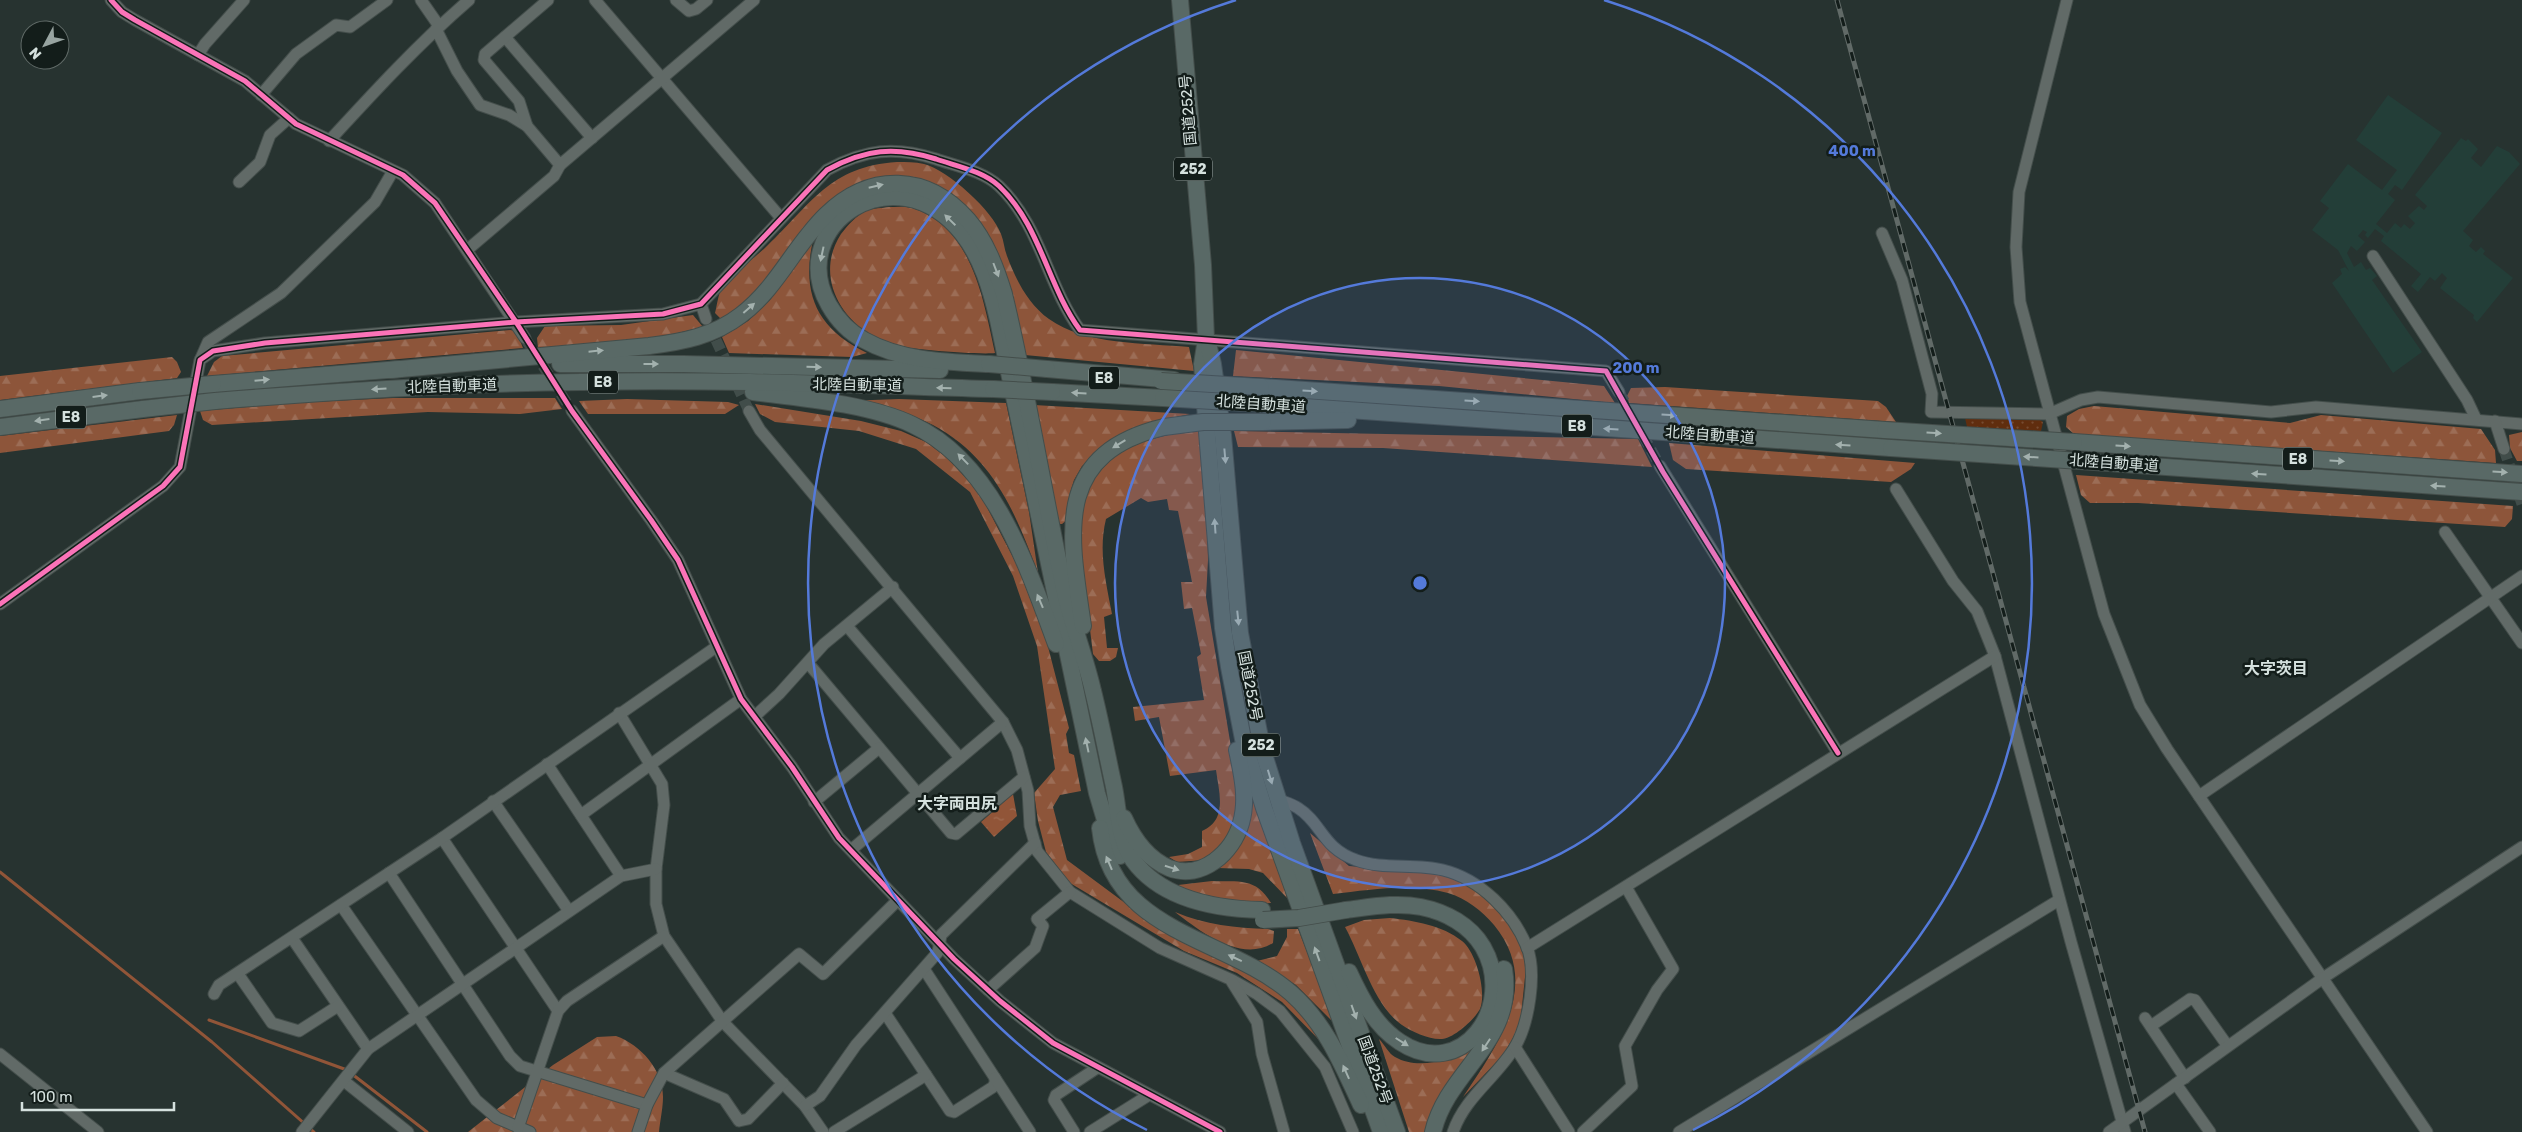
<svg xmlns="http://www.w3.org/2000/svg" width="2522" height="1132" viewBox="0 0 2522 1132" font-family="Rubik,'Noto Sans JP',sans-serif">
<style>
.built{fill:#233e38}
.green{fill:url(#green-dots)}
.forest{fill:url(#forest-firs)}
.water{fill:url(#water-ripples)}
.lines{fill:none;stroke-linecap:round;stroke-linejoin:round}
.stream{stroke:#915538;stroke-width:3}
.minor-tunnel{stroke:#414d4a;stroke-width:11;stroke-dasharray:11 5.5;stroke-linecap:butt}
.minor-casing{stroke:#444e4b;stroke-width:13}
.highway-casing{stroke:#444e4b;stroke-width:18}
.minor{stroke:#616a67;stroke-width:11}
.highway{stroke:#596966;stroke-width:16}
.rail-casing{stroke:#616a67;stroke-width:5}
.rail{stroke:#131d1a;stroke-width:3;stroke-dasharray:9;stroke-linecap:butt}
.highway-bridge-casing{stroke:#444e4b;stroke-width:18;stroke-linecap:butt}
.highway-bridge{stroke:#596966;stroke-width:16}
.cycleway-casing{stroke:#131d1a;stroke-width:8}
.cycleway{stroke:#fb73b8;stroke-width:5}
.oneway{fill:#a3b1ae}
.ring{fill:none;stroke:#547ada;stroke-width:2.5}
.labels{text-anchor:middle;stroke-width:5;stroke-linejoin:round;paint-order:stroke}
.shield{fill:#131d1a;stroke:#9ba6a3;stroke-width:1}
.shield-label{font-size:14px;font-weight:bold;fill:#d5e1de}
.street-label{font-size:15px;fill:#d5e1de;stroke:#131d1a}
.neighbourhood-label{font-size:16px;font-weight:bold;fill:#d5e1de;stroke:#131d1a}
.centre{fill:#547ada;stroke:#131d1a;stroke-width:2.5}
.ring-label{font-size:15px;text-anchor:middle;font-weight:bold;fill:#547ada;stroke:#131d1a;stroke-width:5;stroke-linejoin:round;paint-order:stroke}
</style>
<defs>
<pattern id="green-dots" width="8" height="8" patternUnits="userSpaceOnUse" patternTransform="scale(1.25)"><rect width="8" height="8" fill="#602d0e"/><path d="M2 2h.1M6 6h.1" fill="none" stroke="#764b31" stroke-width="1.8" stroke-linecap="round"/></pattern>
<pattern id="forest-firs" width="22" height="20" patternUnits="userSpaceOnUse" patternTransform="scale(1.25)"><rect width="22" height="20" fill="#8d553a"/><path d="M5 1l3.5 6h-7zM16 11l3.5 6h-7z" fill="#9c6d56"/></pattern>
<pattern id="water-ripples" width="26" height="14" patternUnits="userSpaceOnUse" patternTransform="scale(1.25)"><rect width="26" height="14" fill="#915538"/><path d="M2 4q2-2 4 0t4 0M15 11q2-2 4 0t4 0" fill="none" stroke="#a06d54"/></pattern>
</defs>
<rect width="100%" height="100%" fill="#273330"/>
<polygon class="built" points="2388,95 2442,133 2402,190 2395,185 2388,194 2395,200 2376,224 2387,233 2395,223 2401,228 2404,224 2410,229 2415,223 2408,216 2419,206 2424,210 2427,206 2415,195 2461,138 2466,141 2468,139 2478,149 2471,158 2481,167 2497,146 2509,152 2520,164 2463,231 2473,240 2469,246 2476,252 2481,247 2485,251 2483,254 2513,278 2477,322 2473,318 2474,315 2440,288 2447,278 2442,273 2435,281 2430,277 2418,292 2411,286 2421,274 2381,241 2384,236 2375,229 2368,238 2365,235 2367,232 2363,230 2358,236 2365,242 2357,251 2351,246 2347,253 2354,267 2361,262 2366,270 2370,268 2377,276 2372,280 2422,352 2393,373 2332,283 2342,274 2340,269 2345,267 2349,271 2338,250 2312,230 2329,208 2320,201 2348,164 2382,190 2397,170 2356,140"/>
<polygon class="green" points="1964,413 2037,418 2043,422 2041,431 1967,427"/>
<g class="forest">
<path d="M897 162C906 162 915 162 924 164 948 170 993 211 1001 234 1004 241 1004 249 1007 256 1016 280 1028 304 1049 319 1085 345 1145 343 1189 347L1194 371 1025 355 1006 280 893 177 863 181 834 199 740 310 721 319 715 313C717 306 718 294 722 288 730 275 755 258 767 246 811 204 830 166 897 162Z"/>
<path d="M889 207C896 207 905 206 912 208 973 228 983 299 995 353 980 355 901 349 888 344 882 342 876 338 871 335 835 313 817 271 841 234 848 225 856 216 866 211 873 208 882 208 889 207Z"/>
<path d="M813 240C801 294 817 329 867 353L852 357 729 353 722 337 748 321 770 300Z"/>
<polygon points="693,315 703,327 656,338 538,348 537,338 545,326 621,325"/>
<polygon points="510,330 516,331 523,348 207,376 214,362 222,356"/>
<polygon points="1236,350 1604,386 1615,403 1439,386 1233,376"/>
<polygon points="172,357 177,362 181,372 177,378 0,400 0,376"/>
<polygon points="1665,387 1878,401 1886,407 1896,422 1629,403 1627,396 1631,388"/>
<polygon points="393,398 555,398 562,409 520,414 428,412 212,425 203,420 200,411 292,403"/>
<polygon points="627,399 728,402 739,405 725,414 588,414 579,401"/>
<path d="M899 399 1006 403 1029 512 1038 573C1015 512 994 458 933 425 907 411 875 406 846 401Z"/>
<polygon points="755,404 861,421 901,431 926,442 946,457 979,492 1017,565 1046,639 1069,728 1066,734 1069,753 1074,755 1081,791 1060,795 1053,807 1067,860 1152,923 1266,980 1306,1017 1327,1048 1282,1002 1237,973 1184,951 1070,883 1046,852 1038,821 1034,793 1055,769 1037,646 1013,576 970,492 916,449 859,431 775,422 760,414"/>
<polygon points="1034,405 1190,414 1167,419 1094,456 1082,466 1074,480 1070,493 1068,519 1062,524 1057,524"/>
<polygon points="2094,406 2290,423 2321,415 2481,429 2495,450 2496,463 2074,434 2066,427 2067,416 2079,409"/>
<polygon points="177,415 174,425 169,431 0,453 0,436"/>
<path d="M1183 431H1205L1208 560 1206 597 1240 801 1226 842 1205 860 1177 862 1169 857 1188 854 1202 847V831C1228 820 1219 792 1216 770L1170 776 1159 717 1135 721 1133 707 1204 700 1197 657 1201 654 1192 608 1184 609 1181 582H1192L1178 511 1169 510 1167 499 1148 502 1141 498 1106 519C1098 551 1106 582 1112 614L1104 617 1107 648H1118L1116 657 1110 661H1099L1093 654 1077 523 1085 495 1097 474 1118 453 1145 441Z"/>
<polygon points="1234,431 1638,439 1652,467 1383,448 1238,447"/>
<polygon points="2522,432 2522,461 2517,461 2510,448 2509,435"/>
<polygon points="1669,443 1915,463 1911,469 1891,482 1686,469 1673,460"/>
<polygon points="2076,475 2513,506 2512,519 2505,527 2138,503 2090,503 2081,495"/>
<polygon points="1252,781 1287,898 1263,873 1249,869 1217,868"/>
<path d="M1310 833 1349 866 1440 874 1463 882 1505 913 1527 958 1520 1025 1504 1054 1463 1097C1497 1046 1543 984 1494 925 1482 911 1466 898 1448 893 1411 883 1370 890 1333 894Z"/>
<path d="M1212 881C1238 882 1256 877 1271 903 1241 905 1203 901 1178 885Z"/>
<path d="M1175 912C1206 925 1235 928 1268 929L1274 931 1273 943C1241 963 1201 932 1175 912Z"/>
<path d="M1390 918C1415 921 1442 925 1462 941 1476 952 1487 992 1480 1009 1474 1020 1454 1038 1442 1039 1430 1040 1412 1032 1402 1025 1374 1006 1361 956 1345 927L1364 920Z"/>
<polygon points="1287,929 1298,929 1333,1018 1331,1020 1296,985 1257,961 1277,956 1287,937"/>
<path d="M616 1036C641 1045 663 1070 663 1097 663 1108 660 1121 659 1132H468L553 1065 597 1037Z"/>
<path d="M1379 1039C1384 1044 1389 1054 1395 1057 1420 1071 1451 1059 1475 1047L1429 1132H1409Z"/>
</g>
<polygon class="water" points="1013,794 1017,816 994,837 981,822"/>
<g class="lines">
<g class="stream">
<polyline points="0,872 212,1042 314,1132"/>
<polyline points="209,1020 347,1070"/>
<polyline points="352,1074 427,1132"/>
</g>
<g class="minor-tunnel">
<polyline points="709,325 749,411"/>
<polyline points="525,338 572,411"/>
<polyline points="1619,392 1660,466"/>
<polyline points="2504,449 2522,504"/>
</g>
<defs>
<g id="minor">
<polyline points="111,0 122,12 135,20 245,81 296,124 403,175 435,203 525,338"/>
<polyline points="421,0 439,26"/>
<polyline points="595,0 781,218"/>
<polyline points="676,0 689,11 696,9 707,0"/>
<polyline points="2067,0 2019,192 2016,247 2020,302 2104,614 2140,705 2167,749 2427,1132"/>
<polyline points="436,29 457,71 480,105 509,115 527,126 560,165 554,176 467,250"/>
<polyline points="505,37 592,138"/>
<polyline points="198,55 205,44 244,0"/>
<polyline points="261,95 296,54 336,25 350,27 387,0"/>
<polyline points="527,126 519,101 484,60 485,54 548,0"/>
<path d="M329 141C374 92 419 43 469 0"/>
<polyline points="560,165 754,0"/>
<polyline points="239,182 260,162 270,135 289,118"/>
<polyline points="1882,233 1902,280 1932,394 1931,412 2049,414 2081,400 2098,397 2271,412 2316,407 2522,424"/>
<polyline points="2373,256 2467,400 2476,419"/>
<polyline points="701,304 706,319"/>
<polyline points="201,358 208,342 281,293 375,202 393,171"/>
<polyline points="572,411 651,520 678,560 741,699 792,767 839,838 954,959 1000,1001 1053,1043 1220,1132"/>
<polyline points="749,411 760,430 1003,722 1017,750 1028,791 1030,826 1037,851 1070,892 1160,948 1232,980 1257,994 1280,1011 1325,1067 1353,1132"/>
<polyline points="2495,421 2504,449"/>
<polyline points="1660,466 1838,753"/>
<polyline points="1896,489 1953,581 1977,611 1995,656 2071,942 2125,1132"/>
<polyline points="2445,532 2522,643"/>
<path d="M0 604 163 486 180 467 200 360 213 351 265 343 516 322 663 314 701 304 827 170C865 149 895 146 936 159 956 166 983 171 999 186 1041 226 1047 285 1080 330L1606 371 1619 392"/>
<polyline points="847,626 960,758"/>
<polyline points="808,663 951,833 956,834 1024,777"/>
<polyline points="619,713 662,784 664,805 656,869 656,904 664,936 723,1022 805,1106 823,1132"/>
<polyline points="755,716 779,694 824,644 893,587"/>
<polyline points="547,764 621,876"/>
<polyline points="2199,796 2522,576"/>
<path d="M1277 799C1284 802 1292 804 1298 808 1322 823 1322 848 1356 860 1382 870 1415 863 1443 870 1480 879 1513 912 1527 947 1537 973 1529 1023 1515 1047 1496 1078 1465 1097 1453 1132"/>
<polyline points="493,801 569,911"/>
<polyline points="814,802 879,748"/>
<polyline points="581,815 741,699"/>
<polyline points="442,838 558,1011"/>
<polyline points="851,850 1003,722"/>
<polyline points="389,873 510,1056 520,1066 647,1105"/>
<polyline points="341,905 476,1100 497,1118 530,1132"/>
<polyline points="292,938 368,1049"/>
<polyline points="1527,948 1995,656"/>
<polyline points="238,974 272,1023 299,1031 338,1006"/>
<polyline points="1232,982 1257,1022 1262,1054 1284,1132"/>
<polyline points="988,990 1035,948 1043,926 1037,919 1070,892"/>
<polyline points="214,994 219,985 442,838 716,647"/>
<polyline points="885,1013 950,1111 954,1112 993,1087 995,1083 995,1078 924,969"/>
<polyline points="2145,1018 2185,1078"/>
<polyline points="2151,1026 2190,999 2195,1000 2227,1045"/>
<polyline points="1515,1047 1569,1132"/>
<polyline points="0,1054 98,1132"/>
<polyline points="664,1073 724,1099 739,1121 748,1119 783,1083"/>
<polyline points="995,1078 1030,1132"/>
<polyline points="344,1081 408,1132"/>
<polyline points="2176,1084 2210,1132"/>
<polyline points="805,1106 820,1096 856,1045 938,952 941,935 1035,843"/>
<polyline points="518,1128 558,1011 567,1001 664,936"/>
<polyline points="302,1132 368,1049 621,876 656,869"/>
<polyline points="638,1132 647,1105 664,1073 799,954 823,974 898,900"/>
<polyline points="834,1132 926,1075"/>
<polyline points="1074,1132 1054,1100 1056,1095 1097,1068"/>
<polyline points="1090,1132 1149,1095"/>
<polyline points="1583,1132 1632,1086 1625,1046 1657,990 1673,969 1626,887"/>
<polyline points="1679,1132 2059,900"/>
<polyline points="2109,1132 2323,978 2522,847"/>
</g>
<g id="highway">
<polyline points="1180,0 1203,265 1206,339 1202,364 1207,432 1223,628 1229,667 1243,739 1264,808 1381,1132"/>
<polyline points="1209,348 1213,364 1223,435 1240,633 1262,748 1292,843 1397,1132"/>
<polyline points="560,364 683,364 940,370"/>
<path d="M989 364C947 362 901 361 864 340 849 332 837 319 829 305 784 226 895 150 962 233 982 258 991 290 998 320L1097 793 1110 837 1120 856"/>
<polyline points="1047,369 1174,380"/>
<path d="M390 370 649 346C682 342 714 336 741 315 777 288 794 246 826 215 870 172 927 173 968 220 986 241 996 268 1004 294 1028 394 1044 496 1066 597 1074 629 1086 660 1093 691 1101 723 1107 755 1114 787 1119 812 1118 838 1133 860 1162 900 1216 909 1262 910"/>
<polyline points="213,384 400,369"/>
<polyline points="1261,387 1885,430"/>
<path d="M753 392C801 398 870 404 913 425 994 463 1027 566 1056 644"/>
<polyline points="1052,392 1163,398"/>
<path d="M215 401C337 391 459 383 582 382 719 379 856 385 993 389"/>
<polyline points="1262,404 1891,448"/>
<polyline points="0,409 140,391"/>
<polyline points="1263,422 1348,420"/>
<polyline points="0,427 143,409"/>
<polyline points="2074,442 2522,474"/>
<polyline points="2080,461 2522,492"/>
<path d="M1083 626C1070 536 1051 454 1164 427"/>
<path d="M1124 818C1133 838 1148 859 1169 868 1202 881 1233 852 1241 823 1248 799 1242 774 1237 750"/>
<path d="M1100 828C1111 934 1225 936 1291 993 1325 1023 1342 1064 1361 1105"/>
<path d="M1346 910C1371 907 1396 902 1421 907 1446 912 1470 925 1483 947 1517 1006 1462 1083 1400 1042 1375 1026 1361 998 1349 972"/>
<path d="M1433 1132C1448 1069 1516 1042 1504 969"/>
</g>
</defs>
<use href="#minor" class="minor-casing"/>
<use href="#highway" class="highway-casing"/>
<use href="#minor" class="minor"/>
<use href="#highway" class="highway"/>
<defs>
<polyline id="rail" points="1837,0 2145,1132"/>
</defs>
<use href="#rail" class="rail-casing"/>
<use href="#rail" class="rail"/>
<defs>
<g id="highway-bridge">
<polyline points="989,364 1047,369"/>
<polyline points="1161,381 1261,387"/>
<polyline points="993,389 1052,392"/>
<polyline points="140,391 213,384"/>
<polyline points="1163,398 1262,404"/>
<polyline points="143,409 215,401"/>
<polyline points="1164,427 1203,422 1263,422"/>
<polyline points="1885,430 2074,442"/>
<polyline points="1891,448 2080,461"/>
<polyline points="1263,920 1299,918 1346,910"/>
</g>
</defs>
<use href="#highway-bridge" class="highway-bridge-casing"/>
<use href="#highway-bridge" class="highway-bridge"/>
<defs>
<g id="cycleway">
<polyline points="111,0 122,12 135,20 245,81 296,124 403,175 435,203 516,322 572,411 651,520 678,560 741,699 792,767 839,838 954,959 1000,1001 1053,1043 1220,1132"/>
<path d="M0 604 163 486 180 467 200 360 213 351 265 343 516 322 663 314 701 304 827 170C865 149 895 146 936 159 956 166 983 171 999 186 1041 226 1047 285 1080 330L1606 371 1663 472 1838 753"/>
</g>
</defs>
<use href="#cycleway" class="cycleway-casing"/>
<use href="#cycleway" class="cycleway"/>
</g>
<defs><path id="oneway-solid" d="M-6-.8H1V-3.2L6.5 0L1 3.2V.8H-6Z" transform="scale(1.25)"/></defs>
<g class="oneway">
<use href="#oneway-solid" transform="translate(876 186) rotate(-13)"/>
<use href="#oneway-solid" transform="translate(950 220) rotate(-136)"/>
<use href="#oneway-solid" transform="translate(822 254) rotate(102)"/>
<use href="#oneway-solid" transform="translate(996 270) rotate(69)"/>
<use href="#oneway-solid" transform="translate(749 308) rotate(-41)"/>
<use href="#oneway-solid" transform="translate(596 351) rotate(-6)"/>
<use href="#oneway-solid" transform="translate(651 364)"/>
<use href="#oneway-solid" transform="translate(814 367) rotate(1)"/>
<use href="#oneway-solid" transform="translate(262 380) rotate(-5)"/>
<use href="#oneway-solid" transform="translate(944 388) rotate(-179)"/>
<use href="#oneway-solid" transform="translate(379 389) rotate(176)"/>
<use href="#oneway-solid" transform="translate(1310 391) rotate(4)"/>
<use href="#oneway-solid" transform="translate(1079 393) rotate(-177)"/>
<use href="#oneway-solid" transform="translate(100 396) rotate(-7)"/>
<use href="#oneway-solid" transform="translate(1472 401) rotate(4)"/>
<use href="#oneway-solid" transform="translate(1669 415) rotate(4)"/>
<use href="#oneway-solid" transform="translate(42 420) rotate(172)"/>
<use href="#oneway-solid" transform="translate(1611 429) rotate(-176)"/>
<use href="#oneway-solid" transform="translate(1934 433) rotate(4)"/>
<use href="#oneway-solid" transform="translate(1119 444) rotate(149)"/>
<use href="#oneway-solid" transform="translate(1843 445) rotate(-176)"/>
<use href="#oneway-solid" transform="translate(2123 446) rotate(4)"/>
<use href="#oneway-solid" transform="translate(1225 456) rotate(85)"/>
<use href="#oneway-solid" transform="translate(2031 457) rotate(-176)"/>
<use href="#oneway-solid" transform="translate(963 459) rotate(-134)"/>
<use href="#oneway-solid" transform="translate(2337 461) rotate(4)"/>
<use href="#oneway-solid" transform="translate(2500 472) rotate(4)"/>
<use href="#oneway-solid" transform="translate(2259 474) rotate(-176)"/>
<use href="#oneway-solid" transform="translate(2438 486) rotate(-176)"/>
<use href="#oneway-solid" transform="translate(1215 526) rotate(-94)"/>
<use href="#oneway-solid" transform="translate(1040 601) rotate(-113)"/>
<use href="#oneway-solid" transform="translate(1238 618) rotate(84)"/>
<use href="#oneway-solid" transform="translate(1087 745) rotate(-102)"/>
<use href="#oneway-solid" transform="translate(1270 777) rotate(73)"/>
<use href="#oneway-solid" transform="translate(1109 863) rotate(-113)"/>
<use href="#oneway-solid" transform="translate(1172 868) rotate(18)"/>
<use href="#oneway-solid" transform="translate(1317 954) rotate(-110)"/>
<use href="#oneway-solid" transform="translate(1235 958) rotate(-155)"/>
<use href="#oneway-solid" transform="translate(1354 1012) rotate(70)"/>
<use href="#oneway-solid" transform="translate(1402 1042) rotate(32)"/>
<use href="#oneway-solid" transform="translate(1486 1045) rotate(123)"/>
<use href="#oneway-solid" transform="translate(1346 1072) rotate(-114)"/>
</g>
<circle cx="1420" cy="583" r="305" fill="#547ada" fill-opacity=".12"/>
<g class="ring">
<circle cx="1420" cy="583" r="305"/>
<path d="M1147 1130A611 611 0 0 1 1236 0M1604 0A611 611 0 0 1 1693 1130"/>
</g>
<g class="labels">
<g class="shield">
<rect x="1174" y="157.5" width="38" height="23" rx="4"/>
<rect x="1089" y="366.5" width="30" height="23" rx="4"/>
<rect x="588" y="370.5" width="30" height="23" rx="4"/>
<rect x="56" y="405.5" width="30" height="23" rx="4"/>
<rect x="1562" y="414.5" width="30" height="23" rx="4"/>
<rect x="2283" y="447.5" width="30" height="23" rx="4"/>
<rect x="1242" y="733.5" width="38" height="23" rx="4"/>
</g>
<g class="shield-label">
<text x="1193" y="174">252</text>
<text x="1104" y="383">E8</text>
<text x="603" y="387">E8</text>
<text x="71" y="422">E8</text>
<text x="1577" y="431">E8</text>
<text x="2298" y="464">E8</text>
<text x="1261" y="750">252</text>
</g>
<g class="street-label">
<text transform="translate(1188 110) rotate(-95)" y="5">国道252号</text>
<text transform="translate(857 385) rotate(1)" y="5">北陸自動車道</text>
<text transform="translate(452 386) rotate(-2)" y="5">北陸自動車道</text>
<text transform="translate(1261 404) rotate(4)" y="5">北陸自動車道</text>
<text transform="translate(1710 435) rotate(4)" y="5">北陸自動車道</text>
<text transform="translate(2114 463) rotate(4)" y="5">北陸自動車道</text>
<text transform="translate(1250 686) rotate(79)" y="5">国道252号</text>
<text transform="translate(1375 1070) rotate(70)" y="5">国道252号</text>
</g>
<g class="neighbourhood-label">
<text x="2276" y="674">大字茨目</text>
<text x="957" y="809">大字両田尻</text>
</g>
</g>
<circle cx="1420" cy="583" r="8" class="centre"/>
<g class="ring-label">
<text x="1852" y="156">400 m</text>
<text x="1636" y="373">200 m</text>
</g>
<g transform="translate(45 45) rotate(229)"><circle r="24" fill="#131d1a" stroke="#616b68"/>
<path d="M0-4L9 19L0 12L-9 19Z" fill="#98a4a1"/>
<text y="-8" font-size="14" font-weight="bold" text-anchor="middle" fill="#d5e1de">N</text>
</g>
<path d="M22 1102v8h152v-8" fill="none" stroke="#d5e1de" stroke-width="2.5"/>
<text x="30" y="1102" font-size="15" fill="#d5e1de" stroke="#131d1a" stroke-width="4" paint-order="stroke">100 m</text>
</svg>
